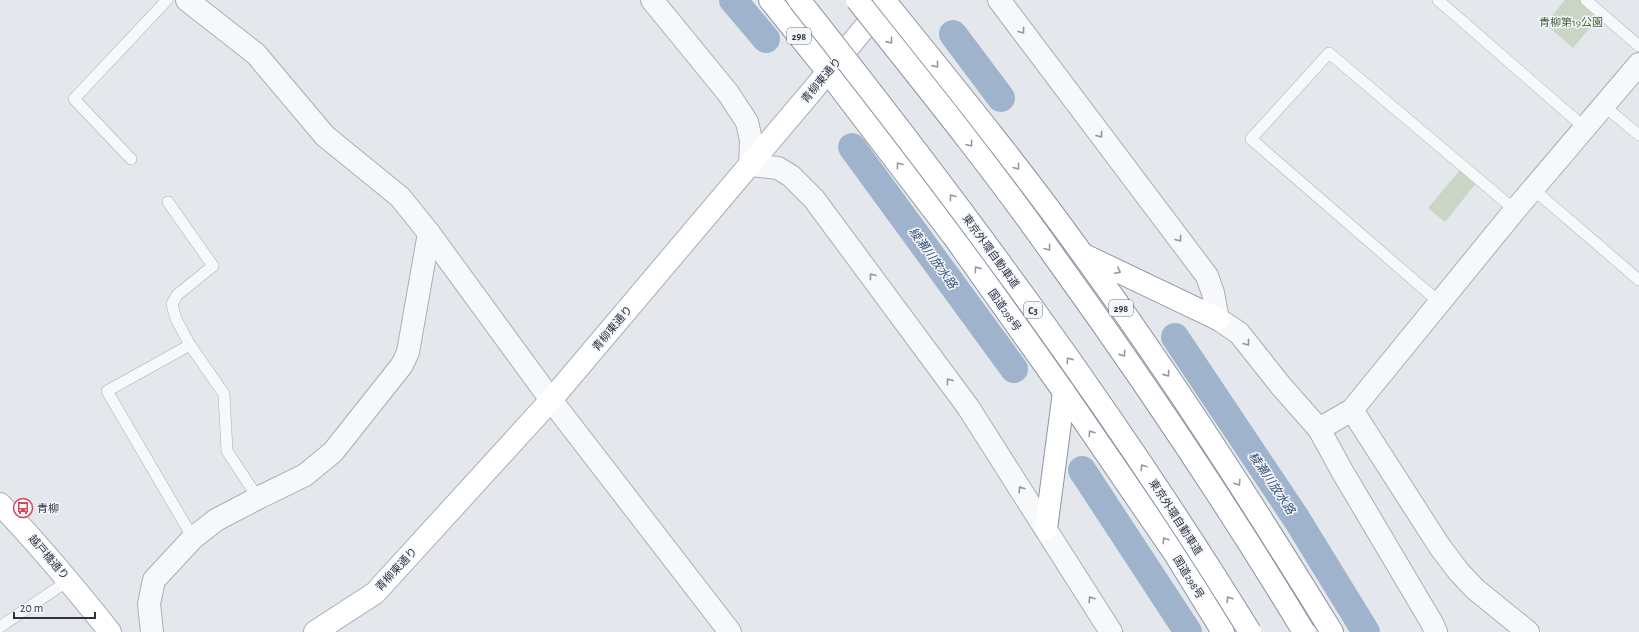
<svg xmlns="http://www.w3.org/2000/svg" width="1639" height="632" viewBox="0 0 1639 632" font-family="'Alegreya Sans','Noto Sans JP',sans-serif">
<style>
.green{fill:#c9d6c5}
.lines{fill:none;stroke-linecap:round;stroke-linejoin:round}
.canal{stroke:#9fb4cc;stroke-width:28}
.lane-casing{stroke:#a9aeb7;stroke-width:12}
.street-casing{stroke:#a9aeb7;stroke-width:24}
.secondary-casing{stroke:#a9aeb7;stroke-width:24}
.highway-casing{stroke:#8b94a3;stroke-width:24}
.lane{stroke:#f7f8fa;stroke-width:11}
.street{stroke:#f7f8fa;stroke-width:22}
.secondary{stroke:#fff;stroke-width:22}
.highway{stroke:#fff;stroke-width:22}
.highway-bridge-casing{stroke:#8b94a3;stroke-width:24;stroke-linecap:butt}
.highway-bridge{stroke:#fff;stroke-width:22}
.oneway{stroke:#9196a0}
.oneway2{stroke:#959aa2}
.labels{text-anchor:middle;stroke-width:3;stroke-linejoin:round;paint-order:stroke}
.shield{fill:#f4f6f9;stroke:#676e7b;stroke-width:1}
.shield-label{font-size:10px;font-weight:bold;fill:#2b3445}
.park-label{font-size:11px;fill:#3f6138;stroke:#f4f6f9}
.street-label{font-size:11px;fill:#2b3445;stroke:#f4f6f9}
.poi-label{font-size:11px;fill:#2b3445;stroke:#f4f6f9;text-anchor:start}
.water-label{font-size:12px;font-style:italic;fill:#34527a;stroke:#f4f6f9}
</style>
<rect width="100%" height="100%" fill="#e4e7ec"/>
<g class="green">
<polygon points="1565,0 1579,0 1599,17 1573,48 1545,24"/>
<polygon points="1461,169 1477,182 1445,222 1428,208"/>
</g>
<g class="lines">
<g class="canal">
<polyline points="733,0 766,39"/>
<polyline points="953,34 1001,98"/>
<polyline points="852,147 1014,369"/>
<polyline points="1175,337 1296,518 1366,632"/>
<polyline points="1082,470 1188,632"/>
</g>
<defs>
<g id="lane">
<polyline points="1438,0 1585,128"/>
<polyline points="1586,0 1639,46"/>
<polyline points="1604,106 1639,135"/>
<polyline points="131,159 74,99 167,0"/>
<polyline points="1533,189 1639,280"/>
<polyline points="168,202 213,266 177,295 172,304 176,319 190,345 224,394 227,451 258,498"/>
<polyline points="1439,302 1251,139 1329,53 1515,210"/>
<polyline points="190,345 107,391 193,538"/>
<polyline points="0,627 69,580"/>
</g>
<g id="street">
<polyline points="187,0 256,54 325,136 400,197 429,233 551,400 730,632"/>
<polyline points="652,0 728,93 747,122 751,140 750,165 778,168 791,176 814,199 968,407 1111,632"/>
<polyline points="999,0 1207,276 1213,293 1218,319 1239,333 1281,386 1319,429 1342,471 1432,623 1436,632"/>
<polyline points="1352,410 1440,547 1459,572 1475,589 1528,632"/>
<polyline points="1319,429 1352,410 1515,210 1639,64"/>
<polyline points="152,632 149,604 154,580 193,538 216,520 258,498 305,475 333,452 402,365 408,352 429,233"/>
</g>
<g id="secondary">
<path d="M0 504C39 545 75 588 110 632"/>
<polyline points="315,632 375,593 551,400 828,72 884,4"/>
</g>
<g id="highway">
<polyline points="770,0 828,72 954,237 1064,392 1175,554 1223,632"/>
<path d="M884 0C952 84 1020 167 1083 255 1172 377 1253 504 1332 632"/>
<polyline points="1084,255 1218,319"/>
<polyline points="1046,529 1064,392"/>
</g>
</defs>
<use href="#lane" class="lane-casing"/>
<use href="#street" class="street-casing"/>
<use href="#secondary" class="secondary-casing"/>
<use href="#highway" class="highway-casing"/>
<use href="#lane" class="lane"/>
<use href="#street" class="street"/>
<use href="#secondary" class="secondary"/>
<use href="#highway" class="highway"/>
<defs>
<g id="highway-bridge">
<path d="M799 0C960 203 1114 411 1250 632"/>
<path d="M857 0C924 84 992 168 1054 256 1142 378 1226 503 1304 632"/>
</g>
</defs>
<use href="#highway-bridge" class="highway-bridge-casing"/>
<use href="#highway-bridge" class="highway-bridge"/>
</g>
<defs><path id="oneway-chevron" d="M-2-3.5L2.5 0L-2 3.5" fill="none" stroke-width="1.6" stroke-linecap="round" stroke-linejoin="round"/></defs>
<g class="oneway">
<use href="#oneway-chevron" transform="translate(1022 31) rotate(53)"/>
<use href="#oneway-chevron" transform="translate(1100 135) rotate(53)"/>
<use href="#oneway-chevron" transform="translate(1179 239) rotate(53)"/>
<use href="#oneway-chevron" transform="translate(872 276) rotate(-127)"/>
<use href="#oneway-chevron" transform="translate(1247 343) rotate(52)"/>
<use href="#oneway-chevron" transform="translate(949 381) rotate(-126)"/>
<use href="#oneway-chevron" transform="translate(1021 489) rotate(-123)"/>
<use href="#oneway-chevron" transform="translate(1091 599) rotate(-122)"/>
</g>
<g class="oneway2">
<use href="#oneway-chevron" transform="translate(890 41) rotate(51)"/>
<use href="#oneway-chevron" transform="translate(936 65) rotate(51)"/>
<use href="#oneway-chevron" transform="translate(970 144) rotate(53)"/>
<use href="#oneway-chevron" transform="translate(899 165) rotate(-127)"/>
<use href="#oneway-chevron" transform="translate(1017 167) rotate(53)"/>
<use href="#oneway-chevron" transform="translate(952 197) rotate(-127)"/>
<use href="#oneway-chevron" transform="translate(1048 248) rotate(53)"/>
<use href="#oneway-chevron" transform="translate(977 269) rotate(-125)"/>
<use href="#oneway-chevron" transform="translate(1118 271) rotate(26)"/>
<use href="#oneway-chevron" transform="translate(1123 354) rotate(55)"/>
<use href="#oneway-chevron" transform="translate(1069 360) rotate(-125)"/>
<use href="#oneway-chevron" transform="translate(1167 374) rotate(55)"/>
<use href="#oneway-chevron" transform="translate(1091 433) rotate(-124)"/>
<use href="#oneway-chevron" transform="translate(1143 467) rotate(-124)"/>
<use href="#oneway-chevron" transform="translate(1238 483) rotate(57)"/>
<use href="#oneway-chevron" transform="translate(1165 540) rotate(-124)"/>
<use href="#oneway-chevron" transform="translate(1229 599) rotate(-122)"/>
</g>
<defs>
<symbol id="bus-ring" viewBox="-11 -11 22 22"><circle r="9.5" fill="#f4f6f9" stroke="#d1495b" stroke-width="1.5"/><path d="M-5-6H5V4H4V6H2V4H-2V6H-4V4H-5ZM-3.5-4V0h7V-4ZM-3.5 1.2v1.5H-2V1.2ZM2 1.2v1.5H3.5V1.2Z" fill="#d1495b"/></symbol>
</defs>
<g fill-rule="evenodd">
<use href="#bus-ring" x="12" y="497" width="22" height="22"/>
</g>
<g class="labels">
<g class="shield">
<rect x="787" y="28" width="24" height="16" rx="3"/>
<rect x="1109" y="300" width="24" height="16" rx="3"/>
<rect x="1024" y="302" width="18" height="16" rx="3"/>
</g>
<g class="shield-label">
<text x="799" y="40">298</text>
<text x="1121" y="312">298</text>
<text x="1033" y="314">C3</text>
</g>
<g class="park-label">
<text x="1571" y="26">青柳第19公園</text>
</g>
<g class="street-label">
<text transform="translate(821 80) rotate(-50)" y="4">青柳東通り</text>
<text transform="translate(991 251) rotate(54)" y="4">東京外環自動車道</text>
<text transform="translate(1005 310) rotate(55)" y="4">国道298号</text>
<text transform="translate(612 328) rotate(-50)" y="4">青柳東通り</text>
<text transform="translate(1176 517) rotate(57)" y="4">東京外環自動車道</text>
<text transform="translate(49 557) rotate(49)" y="4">越戸橋通り</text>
<text transform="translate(396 569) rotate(-47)" y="4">青柳東通り</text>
<text transform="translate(1189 577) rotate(58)" y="4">国道298号</text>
</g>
<g class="poi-label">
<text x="37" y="512">青柳</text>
</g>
<g class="water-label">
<text transform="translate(933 258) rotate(54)" y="4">綾瀬川放水路</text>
<text transform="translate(1272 483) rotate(56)" y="4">綾瀬川放水路</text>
</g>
</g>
<path d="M14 612v6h81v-6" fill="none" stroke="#2b3445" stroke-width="2"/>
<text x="20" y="612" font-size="12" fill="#2b3445" stroke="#f4f6f9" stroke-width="3" paint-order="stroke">20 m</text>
</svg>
